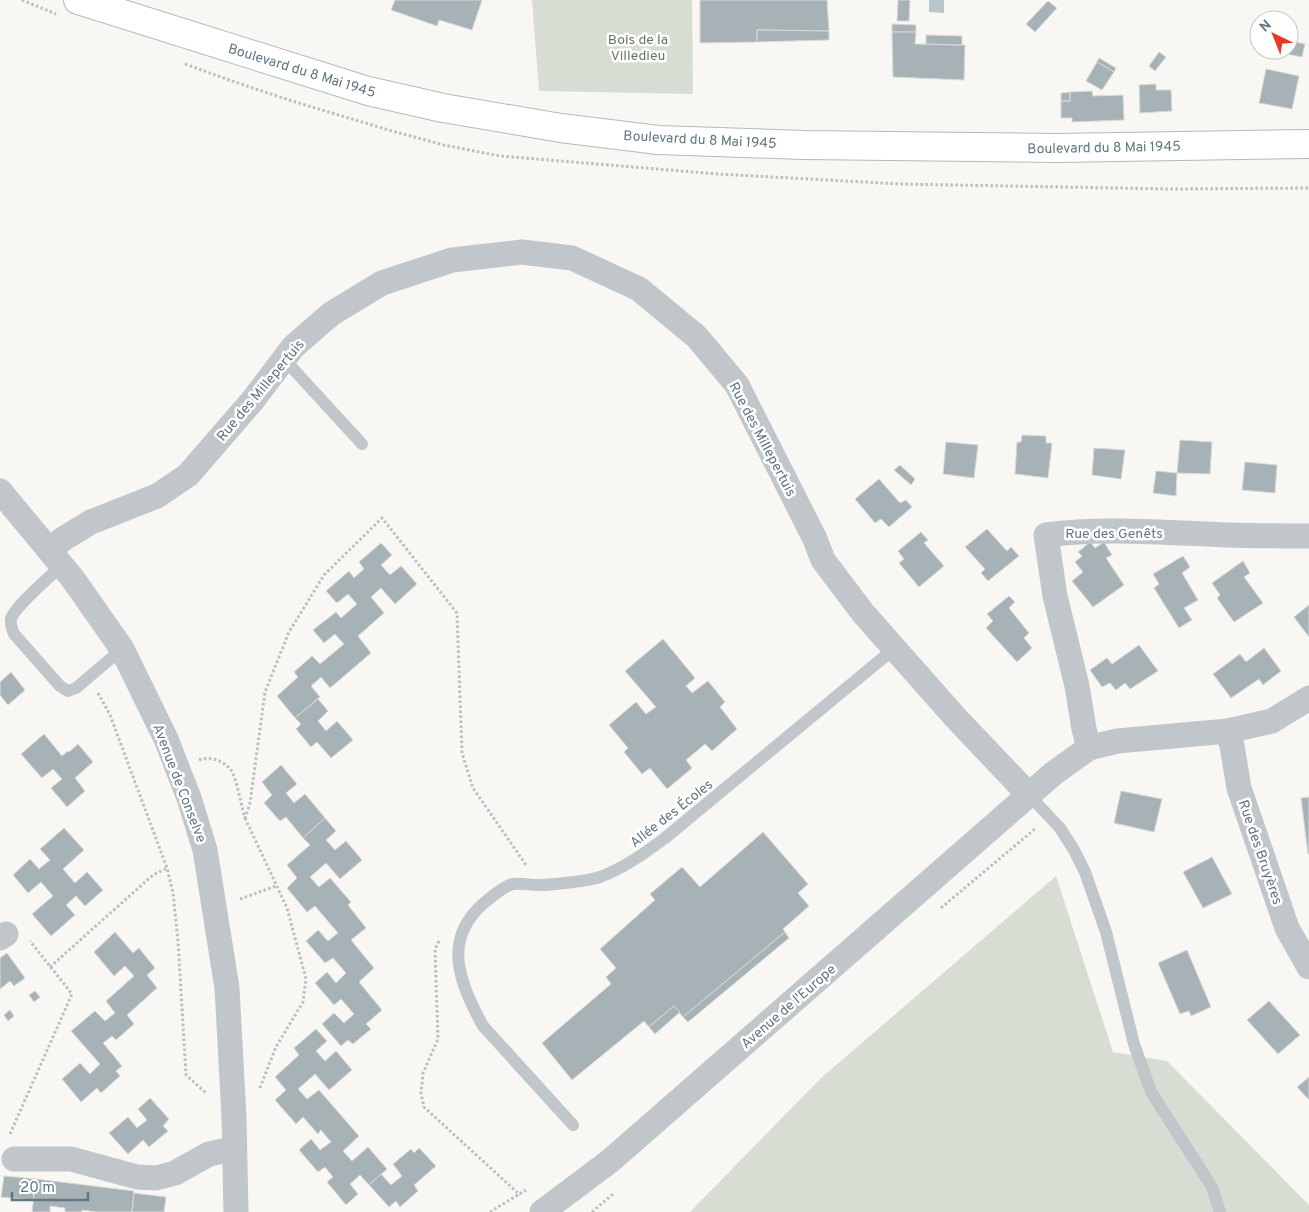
<svg xmlns="http://www.w3.org/2000/svg" width="1309" height="1212" viewBox="0 0 1309 1212" font-family="Overpass,sans-serif">
<style>
.green{fill:#d8ddd3}
.water{fill:#b8c7ca}
.building{fill:#a7b2b7;stroke:#d9d9d7}
.lines{fill:none;stroke-linecap:round;stroke-linejoin:round}
.secondary-casing{stroke:#b2babe;stroke-width:30}
.path{stroke:#babec0;stroke-width:3;stroke-dasharray:2.5 2.5;stroke-linecap:butt}
.lane{stroke:#c0c6c9;stroke-width:12}
.street{stroke:#c0c6c9;stroke-width:25}
.secondary{stroke:#fff;stroke-width:28}
.labels{text-anchor:middle;stroke-width:5;stroke-linejoin:round;paint-order:stroke}
.park-label{font-size:14px;fill:#677860;stroke:#fff}
.street-label{font-size:14px;fill:#617781;stroke:#fff}
</style>
<rect width="100%" height="100%" fill="#f8f7f4"/>
<g class="green">
<polygon points="532,0 692,0 693,94 539,91"/>
<polygon points="1056,876 1113,1052 1167,1061 1309,1205 1309,1212 690,1212 821,1078"/>
</g>
<polygon class="water" points="929,0 944,0 944,13 929,12"/>
<g class="building">
<polygon points="395,0 482,0 472,30 439,20 437,26 391,10"/>
<polygon points="700,0 827,0 829,31 757,30 757,42 700,43"/>
<polygon points="898,0 910,0 909,21 897,21"/>
<polygon points="1048,1 1057,8 1035,32 1026,24"/>
<polygon points="892,24 916,25 916,32 892,32"/>
<polygon points="757,30 829,31 829,40 757,42"/>
<polygon points="892,32 916,32 915,44 965,45 964,80 893,77"/>
<polygon points="926,35 962,36 962,45 926,44"/>
<polygon points="1289,41 1305,44 1302,57 1271,51 1289,50"/>
<polygon points="1159,52 1166,57 1155,71 1149,66"/>
<polygon points="1099,58 1116,68 1114,72 1097,62"/>
<polygon points="1097,62 1114,72 1102,90 1086,81"/>
<polygon points="1266,69 1299,76 1292,109 1259,103"/>
<polygon points="1156,84 1156,90 1171,90 1172,111 1140,113 1139,85"/>
<polygon points="1092,91 1093,96 1123,95 1124,120 1072,122 1072,118 1061,118 1061,101 1070,101 1070,92"/>
<polygon points="1070,92 1070,101 1061,101 1061,93"/>
<polygon points="1022,435 1046,436 1046,443 1052,443 1048,478 1015,474 1017,442 1021,442"/>
<polygon points="1180,440 1212,442 1210,474 1177,473"/>
<polygon points="946,442 978,445 974,478 943,474"/>
<polygon points="1094,448 1125,450 1121,479 1092,475"/>
<polygon points="1245,462 1277,465 1275,493 1242,490"/>
<polygon points="900,465 915,479 911,485 894,470"/>
<polygon points="1156,471 1177,473 1176,496 1153,493"/>
<polygon points="879,479 900,503 906,500 912,507 889,527 881,519 875,523 855,499"/>
<polygon points="987,529 1007,551 1011,547 1019,556 988,581 981,573 985,569 965,547"/>
<polygon points="921,532 928,540 924,543 944,566 919,587 899,563 904,559 898,551"/>
<polygon points="1090,542 1095,548 1104,542 1112,555 1106,558 1124,585 1093,607 1072,581 1083,572 1075,562 1082,556 1078,552"/>
<polygon points="381,543 392,555 381,565 390,575 401,566 417,584 395,604 381,588 371,597 384,613 358,636 371,653 330,688 321,677 311,686 320,697 295,718 277,696 298,677 294,672 312,656 320,664 344,644 335,634 324,643 313,630 336,612 341,618 357,604 348,594 337,603 326,591 349,571 354,578 364,569 359,562"/>
<polygon points="1183,556 1190,567 1182,573 1198,600 1184,608 1192,620 1179,628 1154,588 1159,584 1153,574"/>
<polygon points="1243,561 1250,573 1244,577 1263,603 1234,622 1217,598 1220,595 1212,583"/>
<polygon points="1009,596 1015,602 1009,608 1029,633 1024,638 1032,648 1017,662 986,628 993,621 987,614"/>
<polygon points="1309,605 1309,637 1294,617"/>
<polygon points="663,639 695,678 686,686 692,693 708,681 725,702 720,707 737,729 712,751 705,744 686,760 692,768 667,789 650,768 642,774 624,752 628,748 609,725 636,702 646,714 656,707 625,671"/>
<polygon points="1139,645 1158,671 1130,689 1125,683 1116,690 1110,683 1102,687 1090,670 1107,658 1112,664"/>
<polygon points="1264,648 1281,671 1263,685 1259,679 1231,698 1213,674 1240,654 1246,662"/>
<polygon points="11,672 25,690 8,705 0,695 0,682"/>
<polygon points="318,699 328,711 318,721 326,731 337,721 353,740 331,758 317,742 311,747 296,729 301,724 295,718"/>
<polygon points="44,734 62,756 68,751 69,752 78,744 93,762 75,778 85,791 67,807 51,788 62,779 53,769 42,778 21,754"/>
<polygon points="281,765 297,784 286,793 294,803 305,794 325,818 303,838 286,817 280,821 264,803 272,795 262,782"/>
<polygon points="1121,791 1162,799 1154,832 1114,823"/>
<polygon points="1309,797 1309,853 1308,854 1301,798"/>
<polygon points="325,818 336,831 326,840 335,850 346,841 362,860 340,879 326,863 310,877 319,887 330,878 351,902 348,905 366,928 351,940 374,968 359,982 382,1010 366,1024 371,1029 353,1044 348,1040 341,1046 322,1024 334,1013 344,1023 354,1014 341,999 334,1005 315,983 327,972 336,983 346,973 333,958 325,963 306,941 318,930 328,941 338,933 315,906 307,912 287,888 297,878 287,865 310,845 303,838"/>
<polygon points="64,828 84,850 63,869 75,883 87,872 103,890 85,906 76,896 66,905 75,915 51,936 32,914 53,896 41,882 28,893 13,875 30,859 39,869 50,860 40,849"/>
<polygon points="763,832 808,884 798,893 809,906 783,929 785,932 683,1017 674,1006 649,1027 644,1021 572,1080 542,1043 611,984 606,977 616,968 600,949 655,900 650,894 682,867 700,887"/>
<polygon points="1212,857 1232,894 1203,908 1183,872"/>
<polygon points="115,932 133,953 139,948 155,968 147,975 157,988 127,1015 134,1024 116,1040 112,1036 103,1043 122,1066 116,1071 120,1076 101,1093 97,1088 81,1102 62,1079 80,1063 90,1074 100,1064 71,1031 95,1011 105,1021 115,1013 106,1001 134,976 125,966 114,976 94,952"/>
<polygon points="785,932 789,938 688,1022 683,1017"/>
<polygon points="1187,950 1211,1007 1191,1016 1189,1011 1180,1014 1158,963"/>
<polygon points="7,953 25,978 14,986 10,981 0,989 0,958"/>
<polygon points="35,991 40,997 34,1002 29,995"/>
<polygon points="1269,1001 1300,1035 1278,1054 1247,1020"/>
<polygon points="674,1006 680,1012 655,1034 649,1027"/>
<polygon points="10,1010 14,1016 8,1021 4,1015"/>
<polygon points="316,1029 327,1041 316,1051 325,1061 336,1051 352,1070 329,1090 315,1074 298,1089 307,1099 319,1090 359,1136 343,1151 352,1161 368,1147 387,1169 369,1185 360,1175 350,1184 358,1194 346,1205 327,1182 333,1177 325,1167 318,1172 299,1150 311,1139 320,1150 331,1142 321,1130 318,1134 303,1117 296,1124 275,1100 286,1090 275,1077 299,1055 294,1048"/>
<polygon points="1309,1077 1309,1100 1297,1087"/>
<polygon points="150,1098 169,1119 163,1126 168,1131 149,1147 143,1140 128,1154 109,1133 128,1117 137,1128 147,1120 138,1109"/>
<polygon points="419,1148 436,1166 414,1185 418,1191 400,1207 396,1201 389,1207 369,1185 381,1174 391,1185 402,1176 393,1164 411,1149 414,1153"/>
<polygon points="4,1176 36,1179 33,1200 1,1197"/>
<polygon points="36,1179 134,1191 132,1212 97,1212 82,1210 82,1212 65,1212 65,1208 50,1206 50,1212 32,1212"/>
<polygon points="134,1193 166,1197 164,1212 132,1212"/>
</g>
<g class="lines">
<defs>
<polyline id="secondary" points="78,0 368,91 443,108 561,128 658,140 804,145 1057,148 1309,144"/>
</defs>
<use href="#secondary" class="secondary-casing"/>
<g class="path">
<polyline points="22,0 56,14"/>
<polyline points="185,64 229,80 292,101 392,131 444,145 500,156 718,174 900,184 1171,189 1309,188"/>
<polyline points="98,693 110,715 167,868 173,893 178,941 186,1075 206,1093"/>
<path d="M199 760C210 756 223 760 231 770 236 776 242 809 245 818L250 803 265 692 289 632 324 575 382 518 457 613 462 753 473 788 526 865"/>
<polyline points="245,818 287,908 306,979 303,1002 276,1047 259,1090"/>
<polyline points="240,899 276,886"/>
<polyline points="941,908 1036,828"/>
<polyline points="439,941 435,949 438,1039 423,1073 421,1094 424,1107 520,1195"/>
<polyline points="50,967 153,875 167,868"/>
<polyline points="10,1134 72,994 30,941"/>
<polyline points="490,1212 526,1190"/>
<polyline points="592,1212 614,1193"/>
</g>
<g class="lane">
<polyline points="284,359 362,444"/>
<path d="M62 565C52 575 14 607 11 619 10 624 12 629 14 634L60 686 68 691 76 688 122 649"/>
<polyline points="1030,796 1060,828 1074,850 1085,872 1106,932 1134,1044 1151,1092 1212,1187 1220,1212"/>
<path d="M573 1125 483 1026C460 984 441 940 484 903 490 898 506 885 513 884 521 883 531 885 539 885 552 885 588 881 600 877 624 868 645 853 665 838L895 648"/>
</g>
<g class="street">
<polyline points="0,491 73,579 122,649 166,739 189,798 205,850 227,988 234,1117 236,1212"/>
<polyline points="50,550 63,539 91,522 157,496 188,475 253,400 293,347 331,314 382,283 452,260 522,252 572,258 639,289 697,337 737,385 815,539 823,560 863,613 955,717 1030,796"/>
<polyline points="1228,731 1232,746 1239,788 1287,928 1309,967"/>
<path d="M1089 748 1084 729 1077 686 1055 596 1046 535C1099 528 1152 532 1206 534 1240 536 1275 536 1309 536"/>
<polyline points="0,938 6,934"/>
<polyline points="14,1159 71,1159 137,1177 156,1178 175,1173 209,1154 233,1149"/>
<polyline points="542,1212 610,1161 1054,773 1089,748 1117,741 1228,731 1272,721 1309,698"/>
</g>
<use href="#secondary" class="secondary"/>
</g>
<g class="labels">
<g class="park-label">
<text x="638" y="44">Bois de la<tspan x="638" dy="16">Villedieu</tspan></text>
</g>
<g class="street-label">
<text transform="translate(302 70) rotate(17)" y="5">Boulevard du 8 Mai 1945</text>
<text transform="translate(700 139) rotate(3)" y="5">Boulevard du 8 Mai 1945</text>
<text transform="translate(1104 147) rotate(-1)" y="5">Boulevard du 8 Mai 1945</text>
<text transform="translate(260 390) rotate(-50)" y="5">Rue des Millepertuis</text>
<text transform="translate(763 439) rotate(62)" y="5">Rue des Millepertuis</text>
<text x="1114" y="538">Rue des Genêts</text>
<text transform="translate(180 783) rotate(69)" y="5">Avenue de Conselve</text>
<text transform="translate(671 813) rotate(-38)" y="5">Allée des Écoles</text>
<text transform="translate(1261 852) rotate(71)" y="5">Rue des Bruyères</text>
<text transform="translate(788 1006) rotate(-41)" y="5">Avenue de l'Europe</text>
</g>
</g>
<g transform="translate(1274 35) rotate(317)"><circle r="24" fill="#ffffff" stroke="#c0c9cd"/>
<path d="M0-4L9 19L0 12L-9 19Z" fill="#eb3921"/>
<text y="-8" font-size="14" font-weight="bold" text-anchor="middle" fill="#617781">N</text>
</g>
<path d="M12 1192v8h76v-8" fill="none" stroke="#617781" stroke-width="2.5"/>
<text x="20" y="1192" font-size="15" fill="#617781" stroke="#ffffff" stroke-width="4" paint-order="stroke">20 m</text>
</svg>
